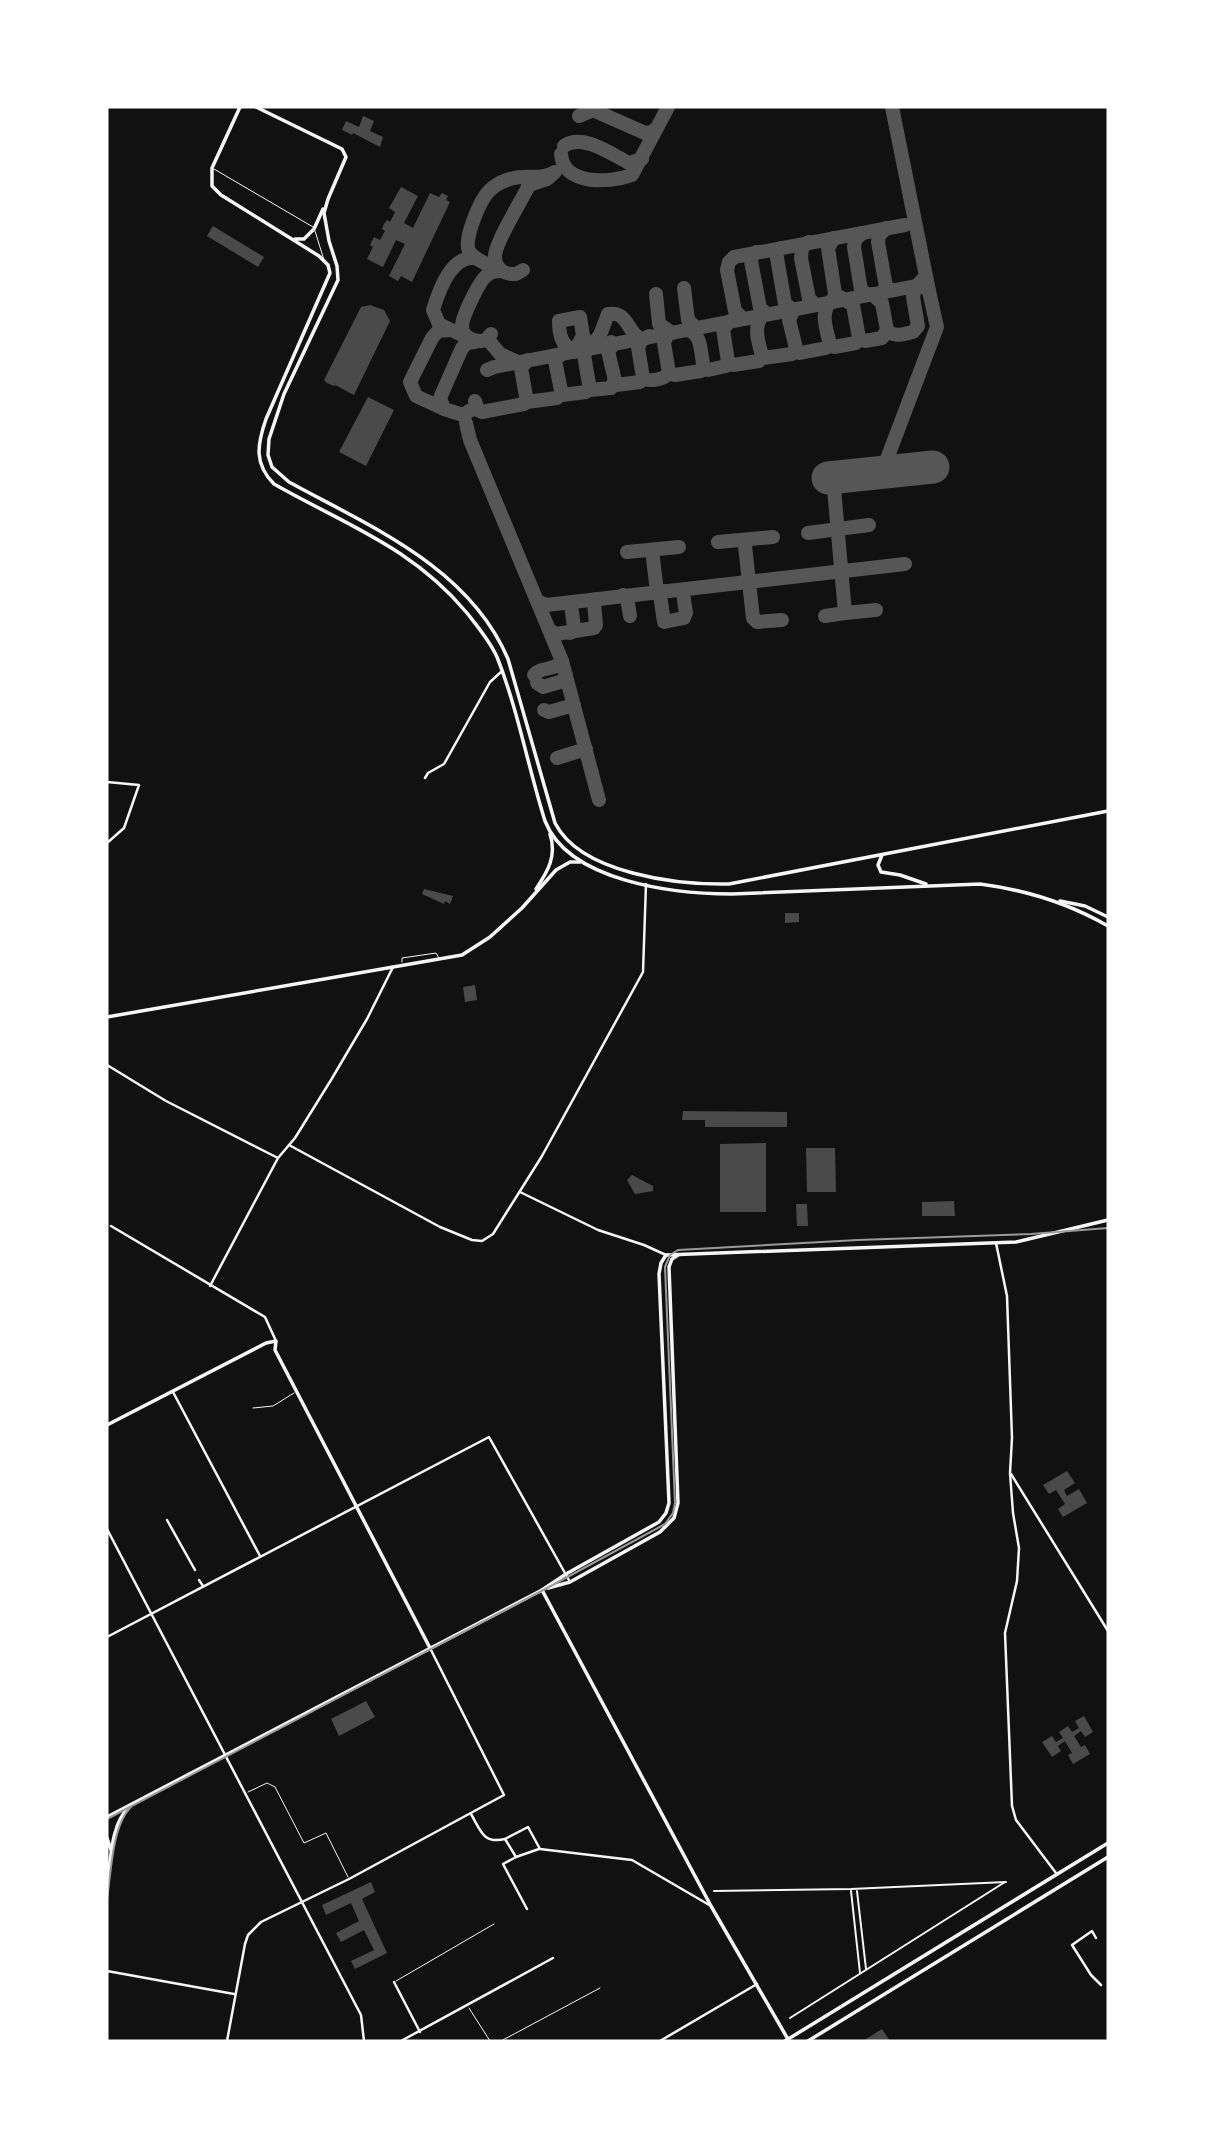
<svg xmlns="http://www.w3.org/2000/svg" width="1215" height="2148" viewBox="0 0 1215 2148" font-family="'Alegreya Sans',sans-serif">
<style>
.lines{fill:none;stroke-linecap:round;stroke-linejoin:round}
.taxiway{stroke:#565656;stroke-width:14}
.runway{stroke:#565656;stroke-width:33}
.building{fill:#4a4a4a}
.service{stroke:#f5f5f5;stroke-width:1}
.pedestrian{stroke:#f5f5f5;stroke-width:2}
.minor{stroke:#f5f5f5;stroke-width:2.5}
.tertiary{stroke:#f5f5f5;stroke-width:3.5}
.secondary{stroke:#f5f5f5;stroke-width:3.5}
.primary{stroke:#f5f5f5;stroke-width:3.5}
.tram{stroke:#9a9a9a;stroke-width:2}
</style>
<rect width="100%" height="100%" fill="#111"/>
<g class="lines">
<g class="taxiway">
<polyline points="892,107 929,291"/>
<polyline points="579,116 593,110 645,133 652,132 657,128"/>
<path d="M564 146C583 133 611 154 629 163L642 159"/>
<path d="M561 154C563 186 610 183 632 175L668 107"/>
<polyline points="886,228 879,236 878,242 886,287 892,290"/>
<polyline points="862,233 855,240 854,247 861,290 868,295"/>
<polyline points="834,238 828,248 835,294 853,305 859,338 865,341 882,338 887,330"/>
<polyline points="809,242 802,247 801,258 809,299 816,305"/>
<polyline points="781,248 776,252 785,304 792,309"/>
<polyline points="756,252 752,256 751,261 760,308 767,314"/>
<path d="M502 271C492 266 475 261 469 251 463 240 480 200 489 191 493 187 501 182 507 180 523 173 541 181 555 172L547 179 529 185C521 202 497 239 495 255 494 268 504 275 516 274L523 270"/>
<polyline points="684,288 688,320 696,328"/>
<polyline points="656,294 659,324 672,333 667,335 664,343 669,373 675,375 701,371 703,366"/>
<path d="M872 294 882 303 887 330C894 338 903 334 913 332L918 326 913 297 915 288 922 280"/>
<path d="M833 299C819 311 826 328 830 344L834 347 856 343 859 338"/>
<polyline points="794,309 789,320 797,352 800,353 826,348 830,343"/>
<path d="M763 315C752 326 759 345 763 358L792 354 795 349"/>
<polyline points="743,319 735,311 727,270 729,262 734,257 905,225"/>
<path d="M687 330C703 333 700 354 704 368L708 370 726 366 728 362 723 329 730 321"/>
<path d="M491 334 486 340C473 344 458 335 463 320 466 310 479 282 486 276 491 271 496 271 502 271"/>
<path d="M583 336 574 352C561 345 559 334 559 321L580 317 583 336 590 348 600 335 608 314C628 311 626 330 640 339"/>
<path d="M649 336 642 340 638 347 643 378C649 382 664 380 669 373"/>
<path d="M468 338 439 324 433 310C439 290 451 255 476 258"/>
<polyline points="490,342 500,354 520,363"/>
<polyline points="611,342 614,344 608,351 616,385 640,382 643,378"/>
<polyline points="588,349 584,355 590,390 611,388 614,382"/>
<polyline points="561,354 555,361 562,395 586,392 589,389"/>
<polyline points="528,360 521,368 527,402 557,398 561,394"/>
<polyline points="728,362 733,365 759,361 762,356"/>
<polyline points="487,370 494,367 921,285 929,291 937,327 882,472"/>
<polyline points="475,401 478,410 482,412 524,404 526,401"/>
<polyline points="444,409 416,396 410,382 432,338 438,331 450,330"/>
<polyline points="471,410 463,415 444,409 440,398 462,348 467,343 475,342"/>
<polyline points="466,423 470,440 562,661 599,800"/>
<polyline points="833,477 845,613 876,610"/>
<polyline points="808,533 869,525"/>
<polyline points="747,540 745,546 753,618 757,622 782,620"/>
<polyline points="718,542 773,537"/>
<polyline points="652,550 657,592"/>
<polyline points="627,552 679,547"/>
<polyline points="664,591 660,595 664,622 684,618 686,613 683,593 686,589"/>
<polyline points="623,595 627,598 630,616"/>
<polyline points="539,602 546,605 905,564"/>
<polyline points="825,616 845,613"/>
<polyline points="551,631 556,634 594,628 596,625 594,602 597,599"/>
<polyline points="570,633 574,627 571,605 573,602"/>
<path d="M534 675C541 666 556 671 562 661"/>
<polyline points="537,683 543,687 563,681 566,675"/>
<polyline points="544,710 549,712 574,705"/>
<polyline points="557,758 586,749"/>
</g>
<polyline class="runway" points="828,478 933,467"/>
</g>
<g class="building">
<polygon points="363,116 374,121 370,131 383,137 380,147 353,133 352,135 342,130 346,121 359,127"/>
<polygon points="401,187 418,196 404,223 413,228 430,193 439,197 442,193 448,196 446,200 450,202 412,282 401,276 398,281 389,276 405,244 396,240 383,267 367,259 373,247 370,245 374,237 380,240 385,231 382,229 384,224 387,220 390,222 395,212 389,208"/>
<polygon points="213,226 264,257 258,267 207,236"/>
<polygon points="370,305 384,310 390,321 354,395 335,385 334,386 327,383 324,380 361,307"/>
<polygon points="368,397 394,410 366,466 339,452"/>
<polygon points="424,889 453,896 450,904 445,901 444,904 422,894"/>
<polygon points="785,913 799,913 799,922 785,923"/>
<polygon points="475,985 477,1000 465,1002 463,987"/>
<polygon points="683,1111 787,1112 787,1127 705,1127 705,1120 682,1120"/>
<polygon points="766,1143 766,1212 720,1212 720,1144"/>
<polygon points="806,1148 835,1148 836,1192 807,1192"/>
<polygon points="632,1175 653,1186 653,1191 635,1194 627,1180"/>
<polygon points="954,1201 955,1216 922,1216 922,1202"/>
<polygon points="796,1204 807,1204 808,1226 797,1226"/>
<polygon points="1067,1471 1075,1483 1064,1490 1067,1496 1079,1489 1087,1503 1063,1517 1058,1509 1065,1504 1056,1490 1049,1494 1043,1485"/>
<polygon points="366,1701 375,1717 339,1736 331,1719"/>
<polygon points="1084,1716 1093,1732 1085,1737 1081,1731 1074,1736 1081,1747 1085,1745 1090,1754 1073,1764 1068,1755 1072,1753 1065,1741 1058,1746 1061,1751 1052,1757 1042,1742 1052,1736 1056,1742 1063,1738 1059,1732 1068,1726 1072,1732 1079,1728 1075,1721"/>
<polygon points="371,1882 375,1892 362,1899 387,1953 355,1969 351,1961 374,1950 364,1930 341,1942 336,1933 359,1921 351,1903 326,1915 322,1905"/>
<polygon points="882,2029 890,2041 863,2041"/>
</g>
<g class="lines">
<g class="service">
<polyline points="214,169 313,227"/>
<polyline points="315,231 324,260"/>
<polyline points="402,962 402,958 436,953 439,958"/>
<polyline points="253,1408 273,1406 294,1393"/>
<polyline points="248,1792 267,1783 275,1787 304,1843 326,1833 348,1877"/>
<polyline points="396,1981 494,1924"/>
<polyline points="469,2008 490,2041"/>
<polyline points="501,2041 600,1988"/>
</g>
<g class="pedestrian">
<polyline points="714,1891 851,1889 1006,1882"/>
<polyline points="851,1891 860,1973"/>
<polyline points="857,1891 866,1969"/>
<polyline points="790,2018 1005,1882"/>
</g>
<g class="minor">
<polyline points="425,778 428,773 444,764 490,682 501,672"/>
<polyline points="107,782 139,785 124,828 107,843"/>
<polyline points="107,1065 166,1101 278,1158"/>
<polyline points="289,1145 440,1227 472,1240 482,1241 493,1234 542,1156 643,972 646,884"/>
<polyline points="520,1192 598,1230 644,1245 666,1255"/>
<polyline points="111,1226 265,1317 276,1341"/>
<polyline points="996,1243 1007,1296 1012,1438 1010,1473 1013,1513 1019,1548 1017,1581 1005,1633 1012,1806 1016,1820 1056,1873"/>
<polyline points="210,1286 278,1158 295,1138 331,1080 367,1019 393,967"/>
<polyline points="173,1392 260,1556"/>
<polyline points="1011,1474 1108,1631"/>
<polyline points="167,1520 195,1570"/>
<polyline points="107,1529 361,2015 364,2041"/>
<polyline points="199,1580 203,1586"/>
<polyline points="107,1637 489,1437 570,1582"/>
<path d="M471 1814C481 1831 483 1844 505 1839L516 1857 503 1864 527 1909"/>
<polyline points="505,1839 528,1827 540,1849 632,1860 711,1906"/>
<polyline points="516,1857 539,1849"/>
<polyline points="1096,1938 1092,1931 1072,1945 1091,1975 1101,1985"/>
<polyline points="107,1971 234,1994"/>
<polyline points="394,1982 420,2032"/>
<polyline points="227,2041 245,1944 248,1935 261,1922 349,1879 504,1795 430,1648"/>
<polyline points="401,2041 553,1958"/>
<polyline points="660,2041 757,1984"/>
</g>
<g class="tertiary">
<path d="M536 889C548 871 557 856 550 834"/>
<polyline points="107,1017 462,955 490,937 522,908 556,870 570,862 580,862"/>
<polyline points="107,1425 266,1343 276,1341 275,1350 430,1648"/>
<polyline points="107,1838 111,1850"/>
<path d="M107 1887C111 1862 110 1825 129 1807"/>
</g>
<g class="secondary">
<polyline points="548,1588 570,1582 660,1532 674,1518 678,1503 669,1267 672,1259 678,1255"/>
<polyline points="542,1590 711,1906 789,2041"/>
<polyline points="107,1817 542,1590 566,1574 659,1522 666,1513 669,1503 659,1274 661,1263 666,1255 1016,1242 1108,1220"/>
</g>
<g class="primary">
<path d="M240 107 212 168V186L221 195 319 256 328 265 330 273 266 419C257 445 254 464 274 484 346 525 412 547 467 613 478 627 490 641 497 657 518 710 528 767 545 821 569 882 675 894 732 894L980 884C1026 890 1068 903 1108 926"/>
<path d="M256 107 342 149 346 157 328 199 324 213 329 241 337 266 338 280 284 394 269 439 268 455 272 467 289 482C371 527 469 567 508 659L555 823C581 874 678 885 729 884L1108 811"/>
<polyline points="295,239 304,239 314,229 323,209"/>
<polyline points="882,855 878,865 881,872 900,875 926,884"/>
<polyline points="1060,901 1085,906 1108,917"/>
<polyline points="785,2041 1108,1843"/>
<polyline points="808,2041 1108,1857"/>
</g>
<g class="tram">
<polyline points="107,1819 549,1587 665,1524 673,1513 675,1503 665,1267 670,1255 678,1250 858,1240 1031,1234 1108,1228"/>
<path d="M107 1899C111 1874 112 1825 131 1807"/>
</g>
</g>
<rect width="1215" height="2148" fill="none" stroke="#ffffff" stroke-width="217"/>
</svg>
